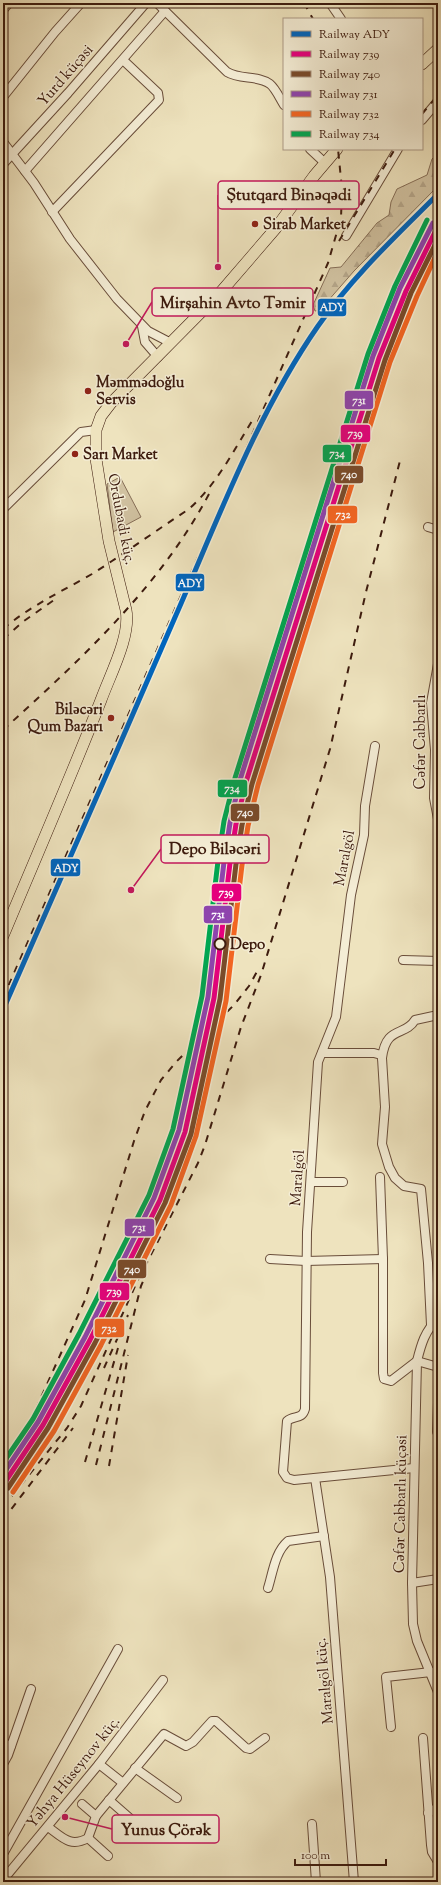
<svg xmlns="http://www.w3.org/2000/svg" width="441" height="1885" viewBox="0 0 441 1885" font-family="'Sorts Mill Goudy',serif">
<style>
.forest{fill:url(#forest-firs);stroke:#866e57}
.park{fill:#d0c1a0;stroke:#866e57}
.lines{fill:none;stroke-linecap:round;stroke-linejoin:round}
.minor-casing{stroke:#694d3a;stroke-width:10}
.major-casing{stroke:#3d1b0e;stroke-width:12}
.minor{stroke:#f4edd5;stroke-width:8}
.major{stroke:#eee3be;stroke-width:11}
.rail{stroke:#3d1b0e;stroke-width:2;stroke-dasharray:7 7;stroke-linecap:butt}
.rail-1-casing{stroke:#f4edd5;stroke-width:8}
.rail-2-casing{stroke:#f4edd5;stroke-width:8}
.rail-3-casing{stroke:#f4edd5;stroke-width:8}
.rail-4-casing{stroke:#f4edd5;stroke-width:8}
.rail-5-casing{stroke:#f4edd5;stroke-width:8}
.rail-6-casing{stroke:#f4edd5;stroke-width:8}
.rail-1{stroke:#0065bd;stroke-width:5}
.rail-2{stroke:#e5007d;stroke-width:5}
.rail-3{stroke:#7a4b2a;stroke-width:5}
.rail-4{stroke:#8e44ad;stroke-width:5}
.rail-5{stroke:#f26522;stroke-width:5}
.rail-6{stroke:#00a651;stroke-width:5}
.poi-dot{fill:#8f2418;stroke:#f4edd5;stroke-width:1.5}
.stop-dot{fill:#f4edd5;stroke:#3d1b0e;stroke-width:2}
.labels{text-anchor:middle;stroke-width:3;stroke-linejoin:round;paint-order:stroke}
.street-label{font-size:15px;fill:#3d1b0e;stroke:#f4edd5}
.poi-label{font-size:15px;font-weight:bold;fill:#3d1b0e;stroke:#f4edd5;text-anchor:start}
.stop-label{font-size:15px;font-weight:bold;fill:#3d1b0e;stroke:#f4edd5;text-anchor:start}
.leader{fill:none;stroke:#c2185b;stroke-width:1.5}
.callout-dot{fill:#c2185b;stroke:#f4edd5;stroke-width:1.5}
.callout{fill:#f4edd5;stroke:#c2185b;stroke-width:1.5}
.callout-label{font-size:16px;text-anchor:middle;font-weight:bold;fill:#3d1b0e}
.line-badge{stroke:#f4edd5;stroke-width:1.5}
.badge-label{font-size:11px;text-anchor:middle;font-weight:bold;fill:#fff}
</style>
<defs>
<pattern id="forest-firs" width="22" height="20" patternUnits="userSpaceOnUse"><rect width="22" height="20" fill="#d0c1a0"/><path d="M5 1l3.5 6h-7zM16 11l3.5 6h-7z" fill="#b4a589"/></pattern>
</defs>
<rect width="100%" height="100%" fill="#eee3be"/>
<filter id="stains"><feTurbulence type="fractalNoise" baseFrequency=".005" numOctaves="4"/><feColorMatrix values="0 0 0 0 .2 0 0 0 0 .09 0 0 0 0 .02 0 0 0 .5 -.17"/></filter>
<radialGradient id="worn" r=".72"><stop offset=".6" stop-color="#630" stop-opacity="0"/><stop offset="1" stop-color="#630" stop-opacity=".3"/></radialGradient>
<polygon class="forest" points="438,153 438,186 354,271 320,310 315,311 313,305 330,268 341,267 377,223 389,215 391,202 397,189 427,175 432,159"/>
<polygon class="park" points="120,477 141,517 113,532 107,484"/>
<g class="lines">
<defs>
<g id="minor">
<path d="M157 3 227 72C240 80 258 75 270 84 276 89 280 99 284 105"/>
<polyline points="330,3 341,19"/>
<polyline points="3,10 9,3"/>
<polyline points="3,97 55,32 81,3"/>
<polyline points="422,120 438,101"/>
<polyline points="3,142 34,183 70,239 117,299 148,331 171,343"/>
<polyline points="310,149 325,163"/>
<polyline points="3,164 68,93 146,3"/>
<polyline points="25,171 165,11"/>
<polyline points="52,212 159,100 158,93 123,60"/>
<polyline points="346,236 398,149"/>
<polyline points="142,326 145,342 158,357"/>
<polyline points="3,509 81,432 96,430"/>
<polyline points="428,527 438,530"/>
<polyline points="438,664 431,703 435,750 434,798 438,819"/>
<path d="M375 746 365 806 364 835 351 895 336 1017 318 1062 307 1232 305 1409C302 1420 294 1415 287 1421L283 1472 287 1478 294 1480 414 1468"/>
<polyline points="403,960 438,961"/>
<polyline points="322,1053 374,1053 381,1055 382,1058 385,1107 382,1144 389,1167 395,1178 404,1186 421,1189 428,1263 431,1325"/>
<path d="M382 1058C386 1025 405 1037 415 1020L438 1015"/>
<polyline points="380,1177 383,1259 383,1373 384,1379 391,1381 417,1361 438,1367"/>
<polyline points="311,1182 343,1182"/>
<polyline points="270,1259 306,1261 383,1259"/>
<path d="M438 1319C425 1330 421 1345 417 1361L412 1583 413 1624 417 1641 438 1692"/>
<polyline points="437,1432 438,1403"/>
<polyline points="315,1478 330,1577 354,1882"/>
<polyline points="412,1583 438,1579"/>
<path d="M268 1588C273 1572 275 1552 288 1541L324 1536"/>
<polyline points="391,1727 386,1677 431,1672"/>
<polyline points="423,1738 431,1845 432,1852 438,1862"/>
<polyline points="3,1743 11,1746"/>
<polyline points="3,1764 8,1755 31,1689"/>
<polyline points="99,1764 123,1783"/>
<polyline points="135,1768 177,1798"/>
<polyline points="109,1800 133,1821 137,1828 132,1835"/>
<polyline points="82,1804 96,1816"/>
<polyline points="428,1813 438,1807"/>
<polyline points="312,1824 316,1882"/>
<path d="M48 1827C62 1837 70 1848 88 1838L96 1816 164 1734 186 1746 193 1742 212 1721H216L246 1748 250 1749 265 1738"/>
<polyline points="88,1838 108,1856"/>
<polyline points="3,1854 118,1649"/>
<polyline points="3,1880 99,1764 163,1680"/>
</g>
<g id="major">
<polyline points="422,64 438,49"/>
<path d="M3 936C36 857 70 779 101 700 110 675 131 636 126 610L109 541 96 459V430L101 416 111 403 220 293 276 228 314 176 337 149"/>
</g>
</defs>
<use href="#minor" class="minor-casing"/>
<use href="#major" class="major-casing"/>
<use href="#minor" class="minor"/>
<use href="#major" class="major"/>
<g class="rail">
<polyline points="304,3 313,19"/>
<polyline points="422,114 438,95"/>
<polyline points="339,241 395,149"/>
<path d="M3 629C30 606 61 592 92 574 125 553 157 530 189 509 216 485 233 452 252 421"/>
<polyline points="3,639 24,621 54,600"/>
<path d="M3 730C80 660 160 587 209 494"/>
<polyline points="3,998 328,263 341,218 342,189 338,149"/>
<polyline points="104,1368 128,1315"/>
<polyline points="85,1462 118,1348"/>
<polyline points="96,1465 141,1286 145,1277"/>
<polyline points="109,1466 128,1355"/>
<polyline points="3,1471 34,1413 85,1300 134,1141 145,1111 161,1080 177,1061 234,1005 249,986 259,968"/>
<polyline points="3,1507 67,1428 81,1406 136,1284 198,1163 205,1145 241,1027 261,975 330,749 366,592 401,457"/>
<polyline points="3,1520 73,1428"/>
</g>
<defs>
<path id="rail-1" d="M3 1010C61 878 119 747 176 615 219 517 257 414 318 326 352 277 396 236 438 194"/>
<polyline id="rail-2" points="3,1485 43,1425 90,1340 160,1200 185,1132 214,998 230,863 236,824 246,782 379,358 406,291 438,226"/>
<polyline id="rail-3" points="8,1488 48,1428 95,1343 165,1203 191,1134 220,999 236,864 242,825 252,784 385,360 411,293 438,239"/>
<polyline id="rail-4" points="3,1474 38,1422 85,1337 154,1198 179,1130 208,997 224,862 230,823 240,780 373,356 400,288 433,223"/>
<polyline id="rail-5" points="13,1492 54,1431 101,1345 171,1205 196,1136 226,1001 242,865 248,826 258,785 390,362 417,296 438,251"/>
<polyline id="rail-6" points="3,1463 33,1419 79,1334 149,1195 173,1129 202,996 218,861 224,821 235,778 368,354 395,286 427,220"/>
</defs>
<use href="#rail-1" class="rail-1-casing"/>
<use href="#rail-2" class="rail-2-casing"/>
<use href="#rail-3" class="rail-3-casing"/>
<use href="#rail-4" class="rail-4-casing"/>
<use href="#rail-5" class="rail-5-casing"/>
<use href="#rail-6" class="rail-6-casing"/>
<use href="#rail-1" class="rail-1"/>
<use href="#rail-2" class="rail-2"/>
<use href="#rail-3" class="rail-3"/>
<use href="#rail-4" class="rail-4"/>
<use href="#rail-5" class="rail-5"/>
<use href="#rail-6" class="rail-6"/>
</g>
<g class="poi-dot">
<circle cx="255" cy="224" r="4"/>
<circle cx="88" cy="391" r="4"/>
<circle cx="75" cy="454" r="4"/>
<circle cx="111" cy="718" r="4"/>
</g>
<circle class="stop-dot" cx="220" cy="944" r="5.5"/>
<g class="labels">
<g class="street-label">
<text transform="translate(65 75) rotate(-49)" y="5">Yurd küçəsi</text>
<text transform="translate(122 519) rotate(79)" y="5">Ordubadi küç.</text>
<text transform="translate(420 742) rotate(-90)" y="5">Cəfər Cabbarlı</text>
<text transform="translate(344 858) rotate(-79)" y="5">Maralgöl</text>
<text transform="translate(297 1178) rotate(-86)" y="5">Maralgöl</text>
<text transform="translate(400 1504) rotate(-89)" y="5">Cəfər Cabbarlı küçəsi</text>
<text transform="translate(324 1681) rotate(-95)" y="5">Maralgöl küç.</text>
<text transform="translate(73 1772) rotate(-51)" y="5">Yəhya Hüseynov küç.</text>
</g>
<g class="poi-label">
<text x="263" y="229">Sirab Market</text>
<text x="96" y="387">Məmmədoğlu<tspan x="96" dy="17">Servis</tspan></text>
<text x="83" y="459">Sarı Market</text>
<text x="103" y="714" text-anchor="end">Biləcəri<tspan x="103" dy="17">Qum Bazarı</tspan></text>
</g>
<g class="stop-label">
<text x="230" y="949">Depo</text>
</g>
</g>
<path class="leader" d="M218 267L218 195M126 344L152 302M131 890L161 849M65 1817L112 1829"/>
<g class="callout-dot">
<circle cx="218" cy="267" r="4"/>
<circle cx="126" cy="344" r="4"/>
<circle cx="131" cy="890" r="4"/>
<circle cx="65" cy="1817" r="4"/>
</g>
<g class="callout">
<rect x="218" y="181" width="141" height="28" rx="4"/>
<rect x="152" y="288" width="161" height="28" rx="4"/>
<rect x="161" y="835" width="108" height="28" rx="4"/>
<rect x="112" y="1815" width="107" height="28" rx="4"/>
</g>
<g class="callout-label">
<text x="289" y="200">Ştutqard Binəqədi</text>
<text x="233" y="308">Mirşahin Avto Təmir</text>
<text x="215" y="854">Depo Biləcəri</text>
<text x="166" y="1835">Yunus Çörək</text>
</g>
<g class="line-badge">
<rect x="317" y="298" width="30" height="19" rx="4" fill="#0065bd"/>
<rect x="344" y="390" width="30" height="20" rx="4" fill="#8e44ad"/>
<rect x="340" y="424" width="31" height="19" rx="4" fill="#e5007d"/>
<rect x="322" y="444" width="30" height="19" rx="4" fill="#00a651"/>
<rect x="334" y="465" width="30" height="19" rx="4" fill="#7a4b2a"/>
<rect x="327" y="505" width="31" height="19" rx="4" fill="#f26522"/>
<rect x="175" y="573" width="30" height="19" rx="4" fill="#0065bd"/>
<rect x="217" y="779" width="31" height="19" rx="4" fill="#00a651"/>
<rect x="230" y="803" width="30" height="19" rx="4" fill="#7a4b2a"/>
<rect x="50" y="858" width="31" height="19" rx="4" fill="#0065bd"/>
<rect x="211" y="883" width="31" height="19" rx="4" fill="#e5007d"/>
<rect x="203" y="905" width="30" height="19" rx="4" fill="#8e44ad"/>
<rect x="124" y="1218" width="31" height="19" rx="4" fill="#8e44ad"/>
<rect x="117" y="1259" width="30" height="20" rx="4" fill="#7a4b2a"/>
<rect x="99" y="1282" width="31" height="19" rx="4" fill="#e5007d"/>
<rect x="94" y="1318" width="31" height="20" rx="4" fill="#f26522"/>
</g>
<g class="badge-label">
<text x="332" y="311">ADY</text>
<text x="359" y="404">731</text>
<text x="355" y="437">739</text>
<text x="337" y="457">734</text>
<text x="349" y="478">740</text>
<text x="343" y="518">732</text>
<text x="190" y="587">ADY</text>
<text x="232" y="792">734</text>
<text x="245" y="816">740</text>
<text x="66" y="872">ADY</text>
<text x="226" y="896">739</text>
<text x="218" y="918">731</text>
<text x="139" y="1231">731</text>
<text x="132" y="1273">740</text>
<text x="114" y="1295">739</text>
<text x="109" y="1332">732</text>
</g>
<rect width="441" height="1885" fill="none" stroke="#eee3be" stroke-width="16"/>
<rect x="4" y="4" width="433" height="1877" fill="none" stroke="#3d1b0e" stroke-width="2"/>
<rect x="8" y="8" width="425" height="1869" fill="none" stroke="#3d1b0e"/>
<rect x="283" y="18" width="140" height="132" fill="#f4edd5" stroke="#ab9985"/>
<rect x="291" y="31" width="20" height="6" fill="#0065bd" stroke="#ab9985"/>
<text x="319" y="38" font-size="12" fill="#3d1b0e">Railway ADY</text>
<rect x="291" y="51" width="20" height="6" fill="#e5007d" stroke="#ab9985"/>
<text x="319" y="58" font-size="12" fill="#3d1b0e">Railway 739</text>
<rect x="291" y="71" width="20" height="6" fill="#7a4b2a" stroke="#ab9985"/>
<text x="319" y="78" font-size="12" fill="#3d1b0e">Railway 740</text>
<rect x="291" y="91" width="20" height="6" fill="#8e44ad" stroke="#ab9985"/>
<text x="319" y="98" font-size="12" fill="#3d1b0e">Railway 731</text>
<rect x="291" y="111" width="20" height="6" fill="#f26522" stroke="#ab9985"/>
<text x="319" y="118" font-size="12" fill="#3d1b0e">Railway 732</text>
<rect x="291" y="131" width="20" height="6" fill="#00a651" stroke="#ab9985"/>
<text x="319" y="138" font-size="12" fill="#3d1b0e">Railway 734</text>
<path d="M295 1859v6h91v-6" fill="none" stroke="#3d1b0e" stroke-width="2"/>
<text x="301" y="1859" font-size="12" fill="#3d1b0e" stroke="#f4edd5" stroke-width="3" paint-order="stroke">100 m</text>
<rect width="100%" height="100%" filter="url(#stains)"/>
<rect width="100%" height="100%" fill="url(#worn)"/>
</svg>
